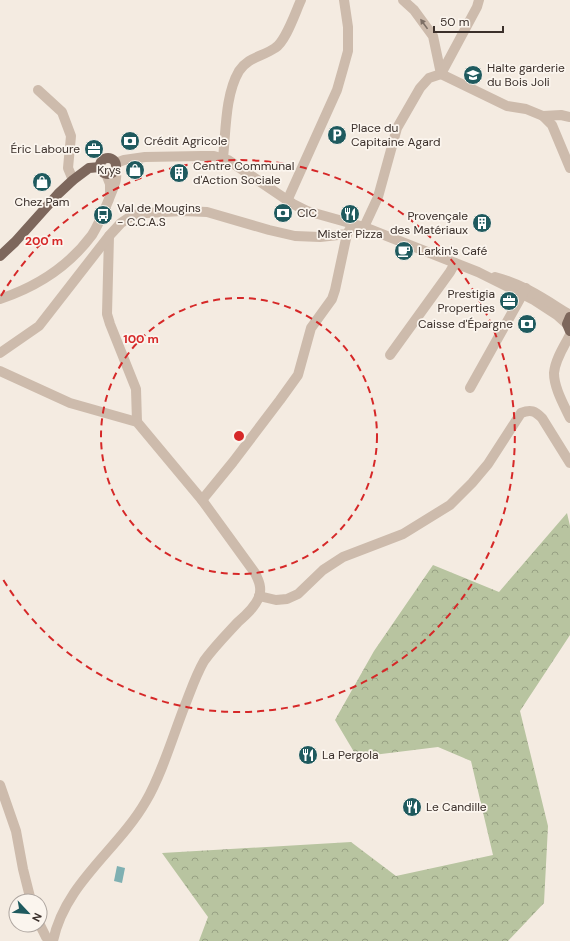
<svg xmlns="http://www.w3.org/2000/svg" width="570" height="941" viewBox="0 0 570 941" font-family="'DM Sans',sans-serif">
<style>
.forest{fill:url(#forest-crowns)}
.water{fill:#7fb0b2}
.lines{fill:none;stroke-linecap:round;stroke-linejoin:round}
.minor{stroke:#cdbbac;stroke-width:10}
.major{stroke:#7d675c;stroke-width:10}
.oneway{fill:#7d6f65}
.ring{fill:none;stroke:#d62828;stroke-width:2;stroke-dasharray:7 5}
.labels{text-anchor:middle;stroke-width:3.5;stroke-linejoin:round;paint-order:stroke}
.poi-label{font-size:12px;fill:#3b302b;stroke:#fbf5ee;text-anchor:start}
.centre{fill:#d62828;stroke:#fbf5ee;stroke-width:2}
.ring-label{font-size:12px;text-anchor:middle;font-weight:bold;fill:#d62828;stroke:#fbf5ee;stroke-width:3.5;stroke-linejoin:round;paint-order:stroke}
</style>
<defs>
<pattern id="forest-crowns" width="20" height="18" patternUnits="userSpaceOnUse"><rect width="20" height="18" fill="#b8c4a0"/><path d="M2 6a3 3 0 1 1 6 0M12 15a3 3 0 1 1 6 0" fill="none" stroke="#97a083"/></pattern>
</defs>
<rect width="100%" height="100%" fill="#f4ebe1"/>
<polygon class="forest" points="567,513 570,526 570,635 520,711 548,826 544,903 508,941 199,941 208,917 162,853 351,842 396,876 493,855 471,761 438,747 357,757 335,720 374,651 433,565 499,592"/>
<polygon class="water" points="117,866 125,868 122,883 114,881"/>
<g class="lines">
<g class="minor">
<polyline points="403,0 414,10 433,36 441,74 507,106 526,109 543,116 552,125 570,168"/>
<polyline points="38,90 62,112 71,136 68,168 73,180"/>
<polyline points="543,116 561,115 570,117"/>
<path d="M223 158C226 131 225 95 239 71 248 57 262 57 275 48 286 41 295 13 301 0"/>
<polyline points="116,163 124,160 145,157 202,156 214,156 228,160 293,204 307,211 364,227 478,272 534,300 557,315 567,324"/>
<polyline points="106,174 110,184 110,193"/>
<polyline points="287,201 337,90 343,69 348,51 348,27 344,0"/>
<polyline points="364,227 378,197 397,128 420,88 429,78 441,74 477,7 479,0"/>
<polyline points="109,236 107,314 110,324 136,389 137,422"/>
<path d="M495 277C525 285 544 299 570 315"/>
<path d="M0 299C36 287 69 266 92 235 99 224 104 211 109 199 112 190 119 179 115 170"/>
<path d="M570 335C564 346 555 360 554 373 554 388 564 405 570 418"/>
<polyline points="0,353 39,326 109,236 121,223 133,215 146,213 182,211 207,212 269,230 295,236 320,237 347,234 353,224"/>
<polyline points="390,355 450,272 455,263"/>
<path d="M0 371 70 403 137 422 202 500 255 573C259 581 262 588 259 597 255 607 246 615 238 622 226 635 214 647 204 661 197 673 192 687 187 700 174 732 163 772 146 801 118 850 65 883 53 941"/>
<polyline points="470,388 526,288"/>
<polyline points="202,500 233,462 280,400 298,375 311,328 332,299 335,290 347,234"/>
<path d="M259 596 276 600 287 599 298 594 323 570 343 557 403 534 450 505 472 483 488 464 521 413C531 409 535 411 542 418L570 463"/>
<polyline points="0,785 16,831 23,869 31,901"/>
<polyline points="40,925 46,937 50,941"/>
</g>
<g class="major">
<circle cx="108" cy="166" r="8"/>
<polyline points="0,256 15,242 58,194 73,180 89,168 100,167"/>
<polyline points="570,317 567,324 570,331"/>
</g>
</g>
<defs><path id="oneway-solid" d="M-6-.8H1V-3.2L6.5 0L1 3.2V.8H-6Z"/></defs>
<use class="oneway" href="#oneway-solid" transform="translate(424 24) rotate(-126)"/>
<g class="ring">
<circle cx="239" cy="436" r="138"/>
<path d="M1 296A276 276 0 1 1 1 576"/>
</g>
<defs>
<symbol id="school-disc" viewBox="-11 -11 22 22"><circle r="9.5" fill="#1f5a5e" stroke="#fbf5ee"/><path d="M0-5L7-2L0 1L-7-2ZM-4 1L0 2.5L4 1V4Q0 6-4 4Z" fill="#fff"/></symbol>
<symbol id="parking-disc" viewBox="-11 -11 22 22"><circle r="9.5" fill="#1f5a5e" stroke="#fbf5ee"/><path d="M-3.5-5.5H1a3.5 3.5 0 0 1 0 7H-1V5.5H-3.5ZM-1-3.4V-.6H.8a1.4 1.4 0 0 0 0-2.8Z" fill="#fff"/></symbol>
<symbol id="bank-disc" viewBox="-11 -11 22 22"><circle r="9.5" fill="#1f5a5e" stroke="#fbf5ee"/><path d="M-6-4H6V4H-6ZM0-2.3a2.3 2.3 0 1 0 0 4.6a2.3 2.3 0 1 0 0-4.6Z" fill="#fff"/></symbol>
<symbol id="office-disc" viewBox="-11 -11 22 22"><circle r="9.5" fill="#1f5a5e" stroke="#fbf5ee"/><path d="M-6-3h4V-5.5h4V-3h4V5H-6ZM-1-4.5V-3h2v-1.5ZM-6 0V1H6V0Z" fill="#fff"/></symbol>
<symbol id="shop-disc" viewBox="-11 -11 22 22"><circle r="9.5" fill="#1f5a5e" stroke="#fbf5ee"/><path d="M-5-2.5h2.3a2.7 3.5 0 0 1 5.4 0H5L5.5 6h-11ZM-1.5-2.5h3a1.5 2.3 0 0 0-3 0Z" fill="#fff"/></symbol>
<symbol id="building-disc" viewBox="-11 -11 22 22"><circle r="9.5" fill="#1f5a5e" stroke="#fbf5ee"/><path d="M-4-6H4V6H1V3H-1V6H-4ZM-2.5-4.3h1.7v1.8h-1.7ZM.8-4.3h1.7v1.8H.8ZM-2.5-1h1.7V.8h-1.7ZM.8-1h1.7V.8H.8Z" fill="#fff"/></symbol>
<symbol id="restaurant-disc" viewBox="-11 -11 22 22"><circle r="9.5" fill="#1f5a5e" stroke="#fbf5ee"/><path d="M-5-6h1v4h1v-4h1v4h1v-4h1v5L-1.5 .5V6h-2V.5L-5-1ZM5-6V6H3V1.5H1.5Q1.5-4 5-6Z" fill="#fff"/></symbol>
<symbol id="bus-disc" viewBox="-11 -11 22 22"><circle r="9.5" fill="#1f5a5e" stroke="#fbf5ee"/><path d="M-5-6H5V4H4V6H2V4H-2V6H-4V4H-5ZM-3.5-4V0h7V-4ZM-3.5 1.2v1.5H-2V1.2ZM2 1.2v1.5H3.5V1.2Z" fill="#fff"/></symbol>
<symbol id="cafe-disc" viewBox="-11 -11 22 22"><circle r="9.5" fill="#1f5a5e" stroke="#fbf5ee"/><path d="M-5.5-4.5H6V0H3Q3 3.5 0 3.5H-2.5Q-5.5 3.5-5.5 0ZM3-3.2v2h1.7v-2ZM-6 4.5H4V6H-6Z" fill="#fff"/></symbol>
</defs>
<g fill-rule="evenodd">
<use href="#school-disc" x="462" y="64" width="22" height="22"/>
<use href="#parking-disc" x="326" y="124" width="22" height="22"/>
<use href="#bank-disc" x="119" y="130" width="22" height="22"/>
<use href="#office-disc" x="83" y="138" width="22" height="22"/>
<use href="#shop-disc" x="124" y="159" width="22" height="22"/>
<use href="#building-disc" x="168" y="162" width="22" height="22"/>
<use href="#shop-disc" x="31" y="171" width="22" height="22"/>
<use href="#bank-disc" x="272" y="202" width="22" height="22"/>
<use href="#restaurant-disc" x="339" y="203" width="22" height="22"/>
<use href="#bus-disc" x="92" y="204" width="22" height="22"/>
<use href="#building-disc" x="471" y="212" width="22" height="22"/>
<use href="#cafe-disc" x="393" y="240" width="22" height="22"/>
<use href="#office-disc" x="498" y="290" width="22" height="22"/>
<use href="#bank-disc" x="516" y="313" width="22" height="22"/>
<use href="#restaurant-disc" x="297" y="744" width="22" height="22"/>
<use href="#restaurant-disc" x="401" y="796" width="22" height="22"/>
</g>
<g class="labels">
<g class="poi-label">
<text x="487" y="72">Halte garderie<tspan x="487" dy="14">du Bois Joli</tspan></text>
<text x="351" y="132">Place du<tspan x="351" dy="14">Capitaine Agard</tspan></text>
<text x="144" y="145">Crédit Agricole</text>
<text x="80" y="153" text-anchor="end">Éric Laboure</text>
<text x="193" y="170">Centre Communal<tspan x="193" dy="14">d'Action Sociale</tspan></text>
<text x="121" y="174" text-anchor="end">Krys</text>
<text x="42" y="206" text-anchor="middle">Chez Pam</text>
<text x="117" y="212">Val de Mougins<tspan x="117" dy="14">- C.C.A.S</tspan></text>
<text x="297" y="217">CIC</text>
<text x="468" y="220" text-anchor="end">Provençale<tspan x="468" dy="14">des Matériaux</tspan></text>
<text x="350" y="238" text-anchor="middle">Mister Pizza</text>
<text x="418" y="255">Larkin's Café</text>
<text x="495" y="298" text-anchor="end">Prestigia<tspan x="495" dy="14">Properties</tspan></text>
<text x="513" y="328" text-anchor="end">Caisse d'Épargne</text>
<text x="322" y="759">La Pergola</text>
<text x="426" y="811">Le Candille</text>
</g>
</g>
<circle cx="239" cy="436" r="6" class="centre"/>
<g class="ring-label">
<text x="44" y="245">200 m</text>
<text x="141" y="343">100 m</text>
</g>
<g transform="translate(28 913) rotate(116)"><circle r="19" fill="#fbf5ee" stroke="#aea6a0"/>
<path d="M0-3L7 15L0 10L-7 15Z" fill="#1f5a5e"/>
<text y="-6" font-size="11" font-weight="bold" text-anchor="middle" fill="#3b302b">N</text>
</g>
<path d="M434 26v6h69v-6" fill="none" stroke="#3b302b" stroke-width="2"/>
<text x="440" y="26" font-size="12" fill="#3b302b" stroke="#fbf5ee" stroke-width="3" paint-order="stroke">50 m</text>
</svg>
